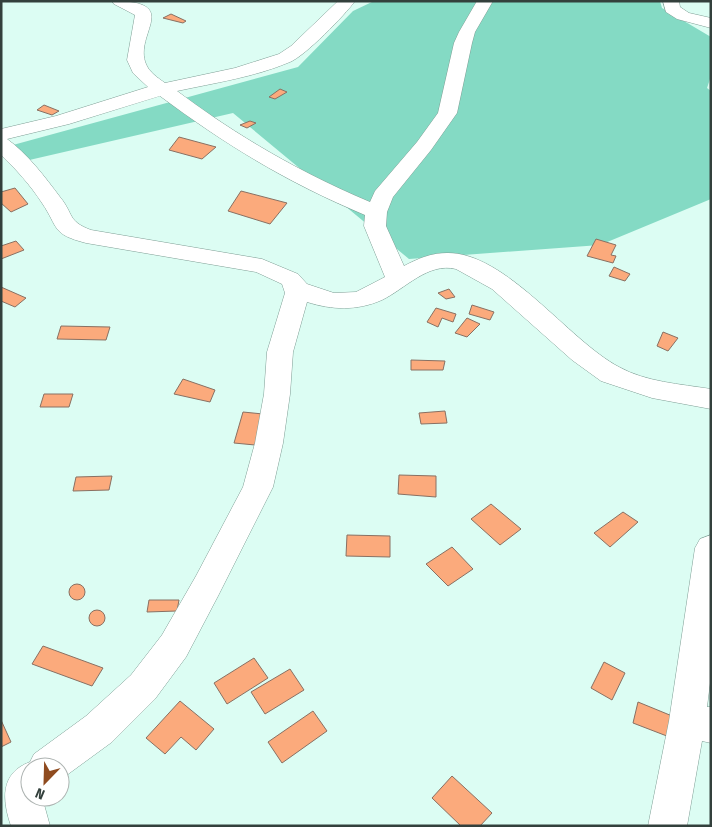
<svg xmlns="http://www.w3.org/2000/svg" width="712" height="827" viewBox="0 0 712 827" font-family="'Fira Sans Condensed',sans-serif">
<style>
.green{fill:#84dac4}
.building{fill:#fbaa7c;stroke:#897062}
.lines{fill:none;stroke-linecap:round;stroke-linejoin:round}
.street-casing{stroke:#7f9e95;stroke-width:1}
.street{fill:#fff;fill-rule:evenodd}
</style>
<rect width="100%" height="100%" fill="#dcfdf3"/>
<polygon class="green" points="374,1 660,1 662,8 711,37 711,76 707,88 711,91 711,199 600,245 409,259 233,113 12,164 2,148 298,67 353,11"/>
<g class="building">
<polygon points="171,14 186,21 183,23 163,18"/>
<polygon points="280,89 287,92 275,99 269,97"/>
<polygon points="44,105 59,111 52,115 37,110"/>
<polygon points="250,121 256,123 247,128 240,125"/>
<polygon points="179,137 216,147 202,159 169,150"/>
<polygon points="15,188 28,204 11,212 1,203 1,192"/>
<polygon points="241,191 287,203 270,224 228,211"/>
<polygon points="596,239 616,245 611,255 616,256 613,263 587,256"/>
<polygon points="16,241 24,250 1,259 1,246"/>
<polygon points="614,267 630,274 625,281 609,276"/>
<polygon points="1,287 26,298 15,307 1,301"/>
<polygon points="449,289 455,297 446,299 438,293"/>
<polygon points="472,305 494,312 490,320 469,314"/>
<polygon points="436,308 456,314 453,322 442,318 438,327 427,322"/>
<polygon points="467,318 480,324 467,337 455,333"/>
<polygon points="61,326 110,327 106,340 57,339"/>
<polygon points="663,332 678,338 668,351 657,346"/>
<polygon points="411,360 445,361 443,370 411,370"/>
<polygon points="183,379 215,390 210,402 174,394"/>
<polygon points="44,394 73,394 69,407 40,407"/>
<polygon points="445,411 447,423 421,424 419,413"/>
<polygon points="243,412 263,414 255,445 234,443"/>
<polygon points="399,475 436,476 436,497 398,494"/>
<polygon points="112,476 109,490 73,491 76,477"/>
<polygon points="491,504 521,529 500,545 471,519"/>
<polygon points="623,512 638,522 610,547 594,533"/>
<polygon points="347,535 390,536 390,557 346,556"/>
<polygon points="452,547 473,569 448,586 426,564"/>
<circle cx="77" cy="592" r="8"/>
<polygon points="149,600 179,600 177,611 147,612"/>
<circle cx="97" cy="618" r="8"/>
<polygon points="43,646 103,668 92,686 32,664"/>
<polygon points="254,658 268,678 227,704 214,683"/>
<polygon points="604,662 625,673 612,700 591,688"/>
<polygon points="290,669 304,690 265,714 251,692"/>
<polygon points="180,701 214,729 196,750 181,737 165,754 146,738"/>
<polygon points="638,702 677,718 672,738 633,723"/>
<polygon points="313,711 327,731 282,763 268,742"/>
<polygon points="1,720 11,742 1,747"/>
<polygon points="452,776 492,813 480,826 461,826 432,798"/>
</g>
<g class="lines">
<defs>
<g id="street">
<path d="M112 1C184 1 133 34 146 64 149 72 158 78 165 83L235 68 279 54 291 46 338 1H355C345 15 305 56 290 62 255 77 214 83 177 91 237 136 301 173 370 202L375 191 417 142 438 113 454 43 459 32 477 1H493L475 32 472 43 457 113 431 150 393 197 387 212 386 226 404 266C417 259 431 253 447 253 506 252 568 340 619 367 646 382 680 384 711 389V409L652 398 601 381 572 360 492 289 456 269C428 262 405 289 382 300 357 311 332 310 307 302L293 352 290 394 283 443 273 487 218 596 186 657 155 699 112 742 60 780V767H30V797H42L50 826H11C2 800 0 773 30 762L34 754 86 716 131 675 162 635 196 576 243 487 255 443 264 394 267 352 285 293 282 284 256 272 86 243C51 234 59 228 42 203 31 186 16 169 1 155V129L56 116 148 87 133 73 127 60 135 15 114 4ZM160 96C226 145 288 183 365 215L364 226 385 277 356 292 334 293 307 284 298 274 262 259 91 230C67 221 74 214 60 197 45 177 27 153 7 139L69 124Z"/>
<polygon points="663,1 679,1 680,7 689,13 711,18 711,28 677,19 666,12"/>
<polygon points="711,535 711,675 707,707 711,707 711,743 702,741 687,826 648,826 669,721 695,548 700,539"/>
</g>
</defs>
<use href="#street" class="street-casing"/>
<use href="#street" class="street"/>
</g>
<rect width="712" height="827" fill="none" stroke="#33403c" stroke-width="5"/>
<g transform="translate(45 782) rotate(203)"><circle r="24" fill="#ffffff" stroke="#adb3b1"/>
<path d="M0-4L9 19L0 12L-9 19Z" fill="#8f4b1f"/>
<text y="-8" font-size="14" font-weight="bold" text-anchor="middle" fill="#33403c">N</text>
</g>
</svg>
